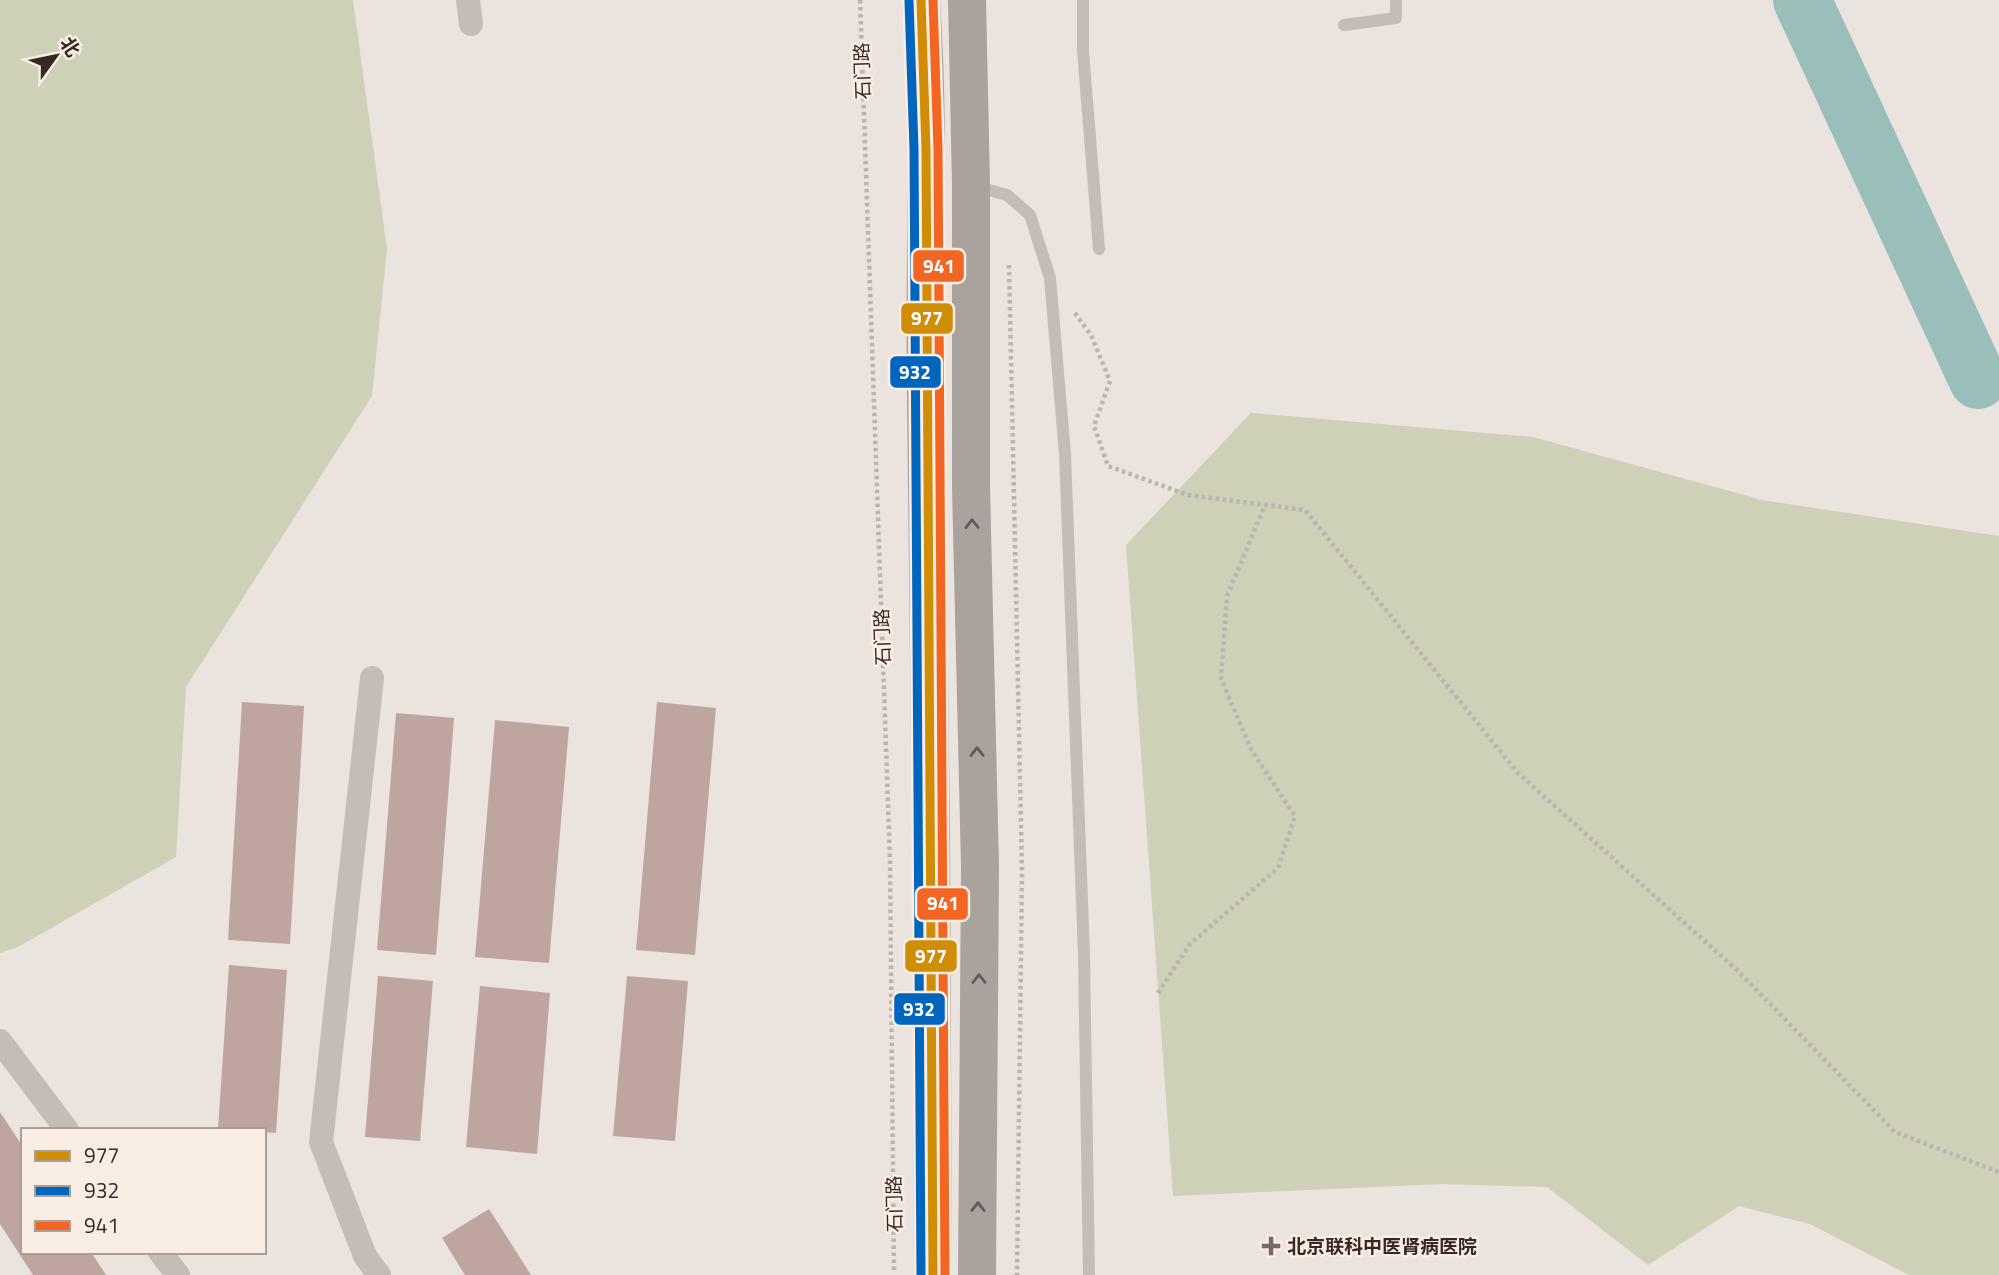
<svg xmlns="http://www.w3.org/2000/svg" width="1999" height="1275" viewBox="0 0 1999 1275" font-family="'Titillium Web','Noto Sans SC',sans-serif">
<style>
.green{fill:#ced0b8}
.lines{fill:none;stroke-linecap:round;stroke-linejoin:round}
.river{stroke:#9abeba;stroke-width:58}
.building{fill:#bfa59f}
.path{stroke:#bdb4af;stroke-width:4.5;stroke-dasharray:3.5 3.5;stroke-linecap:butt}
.lane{stroke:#c4bcb7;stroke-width:12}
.street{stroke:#c4bcb7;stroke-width:24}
.highway{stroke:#aaa29d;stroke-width:38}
.bus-1-casing{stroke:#f9ede4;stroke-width:14}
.bus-2-casing{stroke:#f9ede4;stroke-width:14}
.bus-3-casing{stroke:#f9ede4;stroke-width:14}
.bus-1{stroke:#d08d08;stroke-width:9}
.bus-2{stroke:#0065bd;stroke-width:9}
.bus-3{stroke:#f26522;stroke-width:9}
.oneway{stroke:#635956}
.poi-dot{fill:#746a66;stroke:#f9ede4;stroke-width:2.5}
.labels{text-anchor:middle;stroke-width:5;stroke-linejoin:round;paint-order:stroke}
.street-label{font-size:19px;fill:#342926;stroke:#f9ede4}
.poi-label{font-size:19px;font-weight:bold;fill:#342926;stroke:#f9ede4;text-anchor:start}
.line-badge{stroke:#f9ede4;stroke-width:2.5}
.badge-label{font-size:19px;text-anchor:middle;font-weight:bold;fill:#fff}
</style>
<rect width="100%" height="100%" fill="#ebe3de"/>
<g class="green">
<polygon points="0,0 353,0 387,249 372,396 186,687 176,857 18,947 0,953"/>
<polygon points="1251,413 1533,437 1762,500 1999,536 1999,1275 1909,1275 1810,1224 1739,1206 1648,1265 1547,1187 1440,1184 1173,1196 1126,545"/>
</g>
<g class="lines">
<polyline class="river" points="1802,0 1978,380"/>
</g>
<g class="building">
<polygon points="242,702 304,706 290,944 228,940"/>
<polygon points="657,702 716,708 695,955 636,950"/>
<polygon points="396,713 454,718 436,955 377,950"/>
<polygon points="495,720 569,727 549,963 475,957"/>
<polygon points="229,965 287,970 276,1133 218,1129"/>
<polygon points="378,976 433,981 420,1141 365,1137"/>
<polygon points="627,976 688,981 675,1141 613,1136"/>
<polygon points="480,986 550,993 537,1154 466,1147"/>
<polygon points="0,1112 23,1147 23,1252 91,1252 106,1275 33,1275 0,1224"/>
<polygon points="489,1209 531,1275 465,1275 442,1238"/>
</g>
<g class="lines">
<g class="path">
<polyline points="860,0 890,862 894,1273"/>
<polyline points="1009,265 1022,871 1017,1275"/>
<polyline points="1075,313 1091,335 1110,381 1094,426 1108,466 1188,495 1305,510 1517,772 1739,972 1895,1132 1999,1172"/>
<polyline points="1158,993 1190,944 1278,868 1295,816 1252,751 1221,679 1227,596 1265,505"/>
</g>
<g class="lane">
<polyline points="1083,0 1083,51 1099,249"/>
<polyline points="1344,25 1396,18 1396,0"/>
<polyline points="975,186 1007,195 1030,215 1050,278 1065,454 1084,954 1089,1275"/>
</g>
<g class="street">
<polyline points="468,0 471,24"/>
<polyline points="372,678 321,1142 365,1256 379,1275"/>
<polyline points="0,1041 67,1130"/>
<polyline points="160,1252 178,1275"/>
</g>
<g class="highway">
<path d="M921 0C930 132 924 265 926 397 930 690 933 982 933 1275"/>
<polyline points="967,0 971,185 971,487 980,867 977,1275"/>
</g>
<defs>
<polyline id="bus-1" points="921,0 926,149 933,1275"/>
<polyline id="bus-2" points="909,1 914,149 921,1275"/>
<polyline id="bus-3" points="933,0 938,149 945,1275"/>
</defs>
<use href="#bus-1" class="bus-1-casing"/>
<use href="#bus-2" class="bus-2-casing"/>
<use href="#bus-3" class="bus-3-casing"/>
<use href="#bus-1" class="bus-1"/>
<use href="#bus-2" class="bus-2"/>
<use href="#bus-3" class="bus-3"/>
</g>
<defs><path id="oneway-chevron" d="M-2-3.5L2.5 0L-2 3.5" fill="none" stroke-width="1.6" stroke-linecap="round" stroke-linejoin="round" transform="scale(1.75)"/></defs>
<g class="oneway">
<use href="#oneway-chevron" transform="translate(972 524) rotate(-91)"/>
<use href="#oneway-chevron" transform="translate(977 752) rotate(-91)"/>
<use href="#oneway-chevron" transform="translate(979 979) rotate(-90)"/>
<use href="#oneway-chevron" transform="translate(978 1207) rotate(-90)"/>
</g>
<path class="poi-dot" d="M1267.5 1235.5h7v7h7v7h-7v7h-7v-7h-7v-7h7z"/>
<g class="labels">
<g class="street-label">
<text transform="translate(862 71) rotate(-92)" y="7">石门路</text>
<text transform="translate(882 637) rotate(-92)" y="7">石门路</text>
<text transform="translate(894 1204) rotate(-91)" y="7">石门路</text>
</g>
<g class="poi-label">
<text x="1287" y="1253">北京联科中医肾病医院</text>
</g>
</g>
<g class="line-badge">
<rect x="912" y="249" width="53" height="34" rx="7" fill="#f26522"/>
<rect x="900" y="302" width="54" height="33" rx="7" fill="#d08d08"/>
<rect x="889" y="355" width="53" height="34" rx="7" fill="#0065bd"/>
<rect x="916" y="887" width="53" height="34" rx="7" fill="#f26522"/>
<rect x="904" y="939" width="54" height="34" rx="7" fill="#d08d08"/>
<rect x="893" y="992" width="53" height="34" rx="7" fill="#0065bd"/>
</g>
<g class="badge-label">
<text x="939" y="273">941</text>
<text x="927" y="325">977</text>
<text x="915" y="379">932</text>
<text x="943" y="910">941</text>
<text x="931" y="963">977</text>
<text x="919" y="1016">932</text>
</g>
<rect x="21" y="1128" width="245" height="126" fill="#f9ede4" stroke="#aa9f98" stroke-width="2"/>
<rect x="35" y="1151" width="35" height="10" fill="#d08d08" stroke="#aa9f98" stroke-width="2"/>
<text x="84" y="1163" font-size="21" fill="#342926">977</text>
<rect x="35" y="1186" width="35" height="10" fill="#0065bd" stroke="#aa9f98" stroke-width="2"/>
<text x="84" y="1198" font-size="21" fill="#342926">932</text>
<rect x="35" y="1221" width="35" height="10" fill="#f26522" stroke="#aa9f98" stroke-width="2"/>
<text x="84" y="1233" font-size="21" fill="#342926">941</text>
<g transform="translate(56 56) rotate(57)" stroke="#f9ede4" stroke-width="5" paint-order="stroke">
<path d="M0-5L12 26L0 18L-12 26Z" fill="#342926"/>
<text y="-10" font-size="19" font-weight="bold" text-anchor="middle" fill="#342926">北</text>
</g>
</svg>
